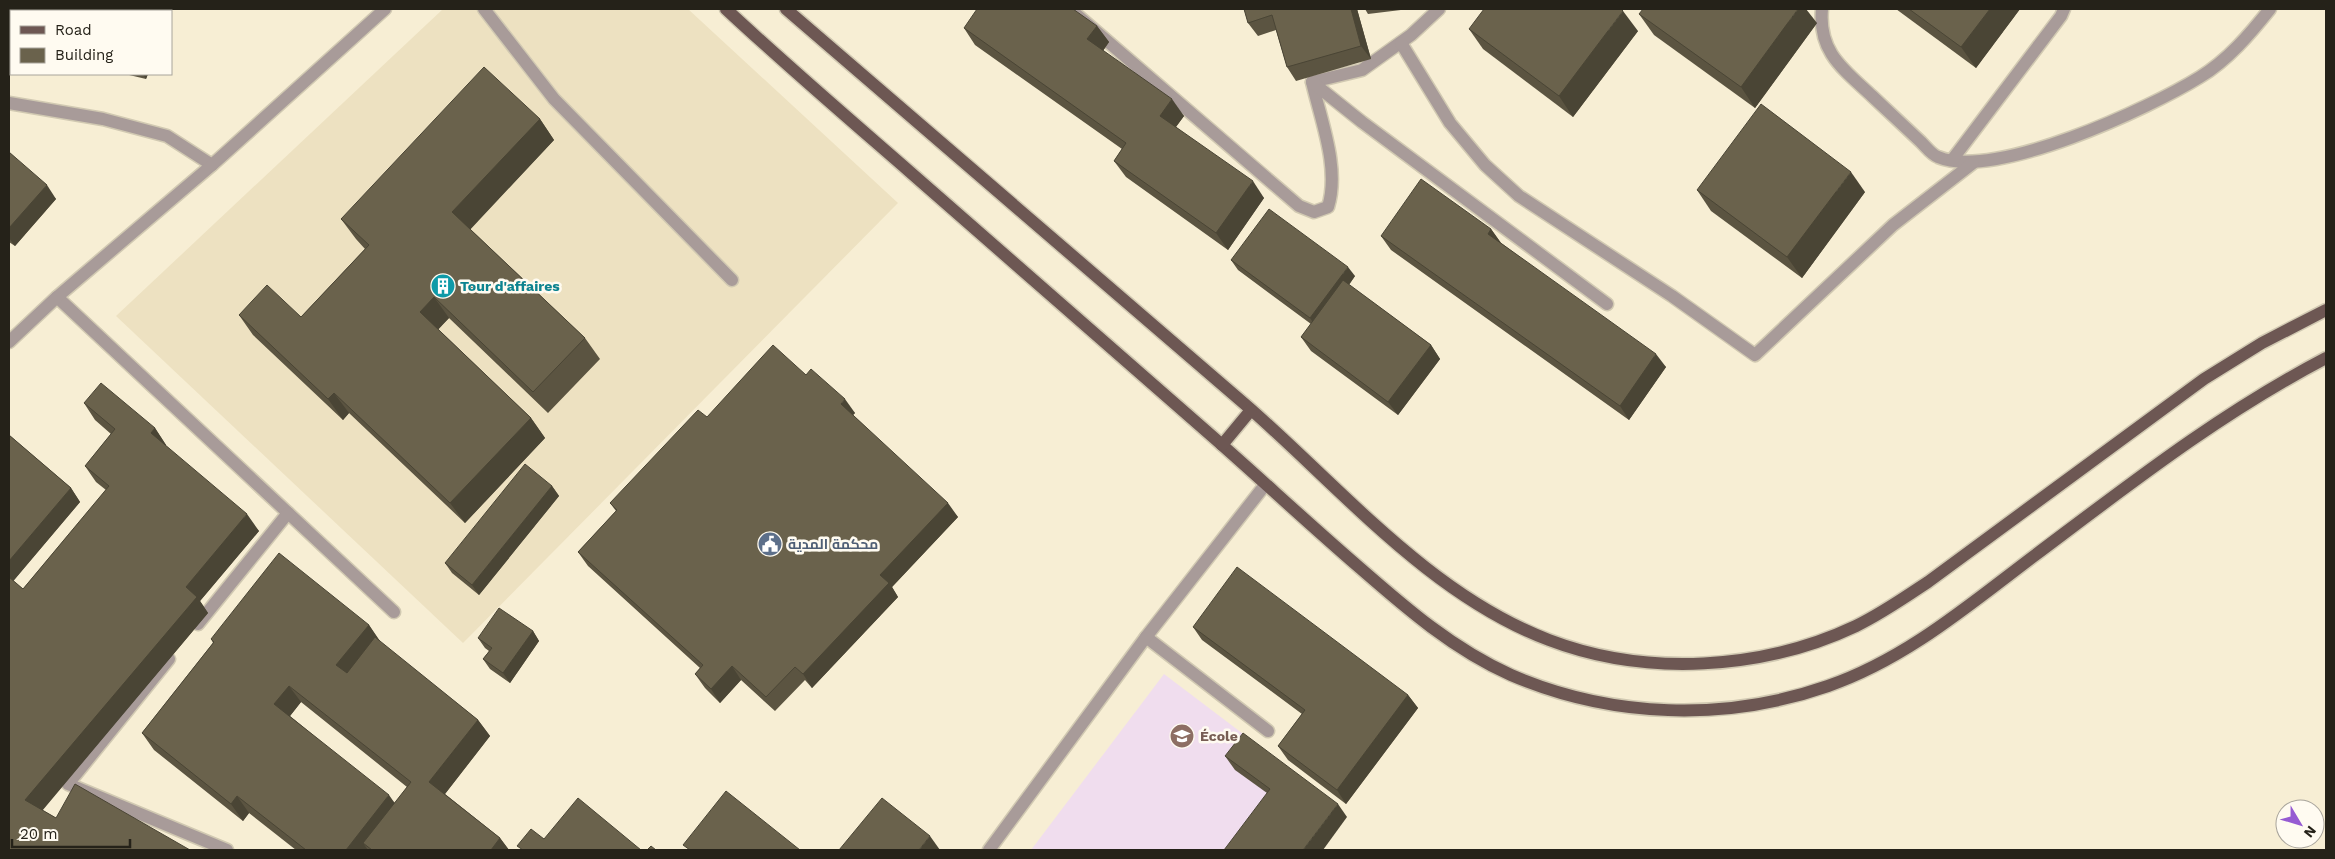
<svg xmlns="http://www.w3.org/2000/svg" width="2335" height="859" viewBox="0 0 2335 859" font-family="'Work Sans',Cairo,sans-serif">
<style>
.built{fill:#ede1c1}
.education{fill:#f0ddee}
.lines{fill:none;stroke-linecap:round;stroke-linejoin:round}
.minor-casing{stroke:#d1c9b2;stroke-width:15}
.major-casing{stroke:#d1c9b2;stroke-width:15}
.minor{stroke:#a89b99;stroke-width:12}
.major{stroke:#6d5753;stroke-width:12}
.wall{fill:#5b5441;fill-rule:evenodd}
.shaded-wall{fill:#4a4535}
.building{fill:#6a624c;stroke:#4a4535}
.labels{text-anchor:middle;stroke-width:5;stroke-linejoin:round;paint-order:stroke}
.culture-label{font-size:14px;font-weight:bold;fill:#0d838f;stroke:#fffbf1;text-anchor:start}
.service-label{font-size:14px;font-weight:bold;fill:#4e5e75;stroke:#fffbf1;text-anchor:start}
.education-label{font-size:14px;font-weight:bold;fill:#785e54;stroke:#fffbf1;text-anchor:start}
</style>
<rect width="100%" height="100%" fill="#f7eed4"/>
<polygon class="built" points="443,9 688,9 898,203 463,643 116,316"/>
<polygon class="education" points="1164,674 1329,799 1290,850 1031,850"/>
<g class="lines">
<defs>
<g id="minor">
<polyline points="484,9 554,99 732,280"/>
<path d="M1070 9 1299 206 1314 212 1328 207C1340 168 1321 121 1312 82L1362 70 1411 35 1439 9"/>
<path d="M1822 9C1818 52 1843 69 1872 96 1888 111 1905 127 1921 142 1926 147 1932 155 1938 157 1994 181 2150 108 2200 77 2228 60 2250 34 2270 9"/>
<polyline points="1401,43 1450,123 1485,165 1519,196 1672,296 1755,355 1893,225 1973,163"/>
<polyline points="1312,82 1362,122 1607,304"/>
<polyline points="9,103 103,119 167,136 212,165"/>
<polyline points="1952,160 2061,16 2064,9"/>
<polyline points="57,297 394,612"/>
<polyline points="9,342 57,297 212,165 385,9"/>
<polyline points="198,624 288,513"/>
<polyline points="1146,637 1268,731"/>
<polyline points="169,659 68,784 227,850"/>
<polyline points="989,850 1146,637 1265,485"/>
</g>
<g id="major">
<path d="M726 9C786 65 848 118 910 172 1011 260 1112 349 1213 437 1262 480 1310 525 1360 568 1407 609 1453 649 1511 675 1611 718 1725 722 1828 686 1906 659 1969 605 2034 556 2130 484 2219 414 2326 358"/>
<path d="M786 9C940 141 1094 273 1247 406 1342 489 1430 595 1549 640 1646 677 1763 670 1856 626 1881 614 1904 598 1928 582L2204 379 2262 343 2326 310"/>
<polyline points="1222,445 1251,410"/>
</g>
</defs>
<use href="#minor" class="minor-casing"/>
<use href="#major" class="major-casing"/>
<use href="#minor" class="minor"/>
<use href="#major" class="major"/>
</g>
<g class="wall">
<polygon points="9,9 11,11 11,62 9,62"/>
<polygon points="1244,9 1357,9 1371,59 1296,81 1287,67 1276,30 1258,36 1248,23"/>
<polygon points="1365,9 1409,9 1368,14"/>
<polygon points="1896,9 2020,9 1976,68"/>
<polygon points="1639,14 1817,23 1755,108 1654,35"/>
<polygon points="1097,26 1109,42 1103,51 1184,116 1176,127 1264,198 1228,250 1126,177 1114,161 1122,149 975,45 964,28"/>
<polygon points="1469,29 1638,31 1573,117 1483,49"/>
<polygon points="125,74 148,74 146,79"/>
<polygon points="540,119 554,140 470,229 585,338 600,359 548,413 449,318 438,329 531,418 545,438 465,523 349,413 343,420 253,335 239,315 301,317 365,249 356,239 341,219"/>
<polygon points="9,152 56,199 15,246 9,242"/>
<polygon points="1697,190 1865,192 1802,278 1711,211"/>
<polygon points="1491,229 1501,243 1666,367 1629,420 1391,250 1381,236"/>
<polygon points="1231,260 1355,276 1349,285 1431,345 1440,359 1398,415 1311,351 1301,337 1311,324 1238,270"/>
<polygon points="806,375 855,413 853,415 958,517 892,587 898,597 812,688 805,680 775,711 741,680 720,703 705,688 695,674 700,668 588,566 578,552 616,511 610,503 707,417"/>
<polygon points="84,403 155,428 166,445 166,446 259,531 200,601 208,613 42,810 56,818 190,850 9,850 9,435 71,488 80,502 13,581 23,589 106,490 96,482 85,466 111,434 95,420"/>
<polygon points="552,486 559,496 479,595 452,573 445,563"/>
<path d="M369 625 380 642 478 720 490 736 445 794 500 838 509 850H296L249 813 243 821 154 750 142 733 213 643 211 639ZM301 702 407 787 395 803 290 716Z"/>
<polygon points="1193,627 1408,695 1418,708 1346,804 1288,760 1278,746 1302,714 1202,640"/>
<polygon points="533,631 539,641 510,683 490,669 483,659 489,651 485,648 478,638"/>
<polygon points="1225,756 1347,817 1267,793 1235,770"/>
</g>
<g class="shaded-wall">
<polygon points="151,9 164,9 163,11 150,11"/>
<polygon points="1351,9 1357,9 1371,59 1361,46"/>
<polygon points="1798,9 1806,9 1817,23 1755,108 1741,87"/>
<polygon points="1990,9 2020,9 1976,68 1961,47"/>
<polygon points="1623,11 1638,31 1573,117 1559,96"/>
<polygon points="1097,26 1109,42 1099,56 1087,39"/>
<polygon points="143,74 148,74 146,79"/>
<polygon points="1172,99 1184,116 1172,132 1160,116"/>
<polygon points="540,119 554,140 467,233 452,212"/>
<polygon points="1851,172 1865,192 1802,278 1787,257"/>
<polygon points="1253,181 1264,198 1228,250 1216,233"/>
<polygon points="47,185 56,199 15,246 9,238 9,228"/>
<polygon points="1491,229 1501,243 1488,234"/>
<polygon points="1348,267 1355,276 1317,328 1310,318"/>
<polygon points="434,297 449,318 435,333 420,312"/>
<polygon points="1431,345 1440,359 1398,415 1388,402"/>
<polygon points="1656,354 1666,367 1629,420 1620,406"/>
<polygon points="334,393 349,413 343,420 328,399"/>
<polygon points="845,399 855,413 850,418 841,404"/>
<polygon points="531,418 545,438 465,523 450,503"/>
<polygon points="155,428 166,445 162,450 151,433"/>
<polygon points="552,486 559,496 479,595 472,585"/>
<polygon points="71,488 80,502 10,585 9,583 9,561"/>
<polygon points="948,503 958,517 892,587 898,597 812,688 803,674 880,575"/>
<polygon points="247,514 259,531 200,601 208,613 37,817 25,800 186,587"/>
<polygon points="369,625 380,641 348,682 336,665"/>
<polygon points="533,631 539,641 510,683 503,673"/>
<polygon points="732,666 741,680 720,703 711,689"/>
<polygon points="289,686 301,702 286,721 274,704"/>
<polygon points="1408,695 1418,708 1346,804 1337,790"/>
<polygon points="478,720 490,736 441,799 429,782"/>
<polygon points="389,795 401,812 363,843 368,850 346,850"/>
<polygon points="237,796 249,813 243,821 231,804"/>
<polygon points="1338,804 1347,817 1323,850 1303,850"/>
<polygon points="930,836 940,850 919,850"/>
<polygon points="500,838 509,850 491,850"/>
</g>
<g class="building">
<polygon points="9,9 151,9 150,11 11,11 11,51 9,50"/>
<polygon points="977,9 1073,9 1097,26 1087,39 1172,99 1160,116 1253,181 1216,233 1114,161 1126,143 964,28"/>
<polygon points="1244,9 1351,9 1361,46 1287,67 1272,15 1248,23"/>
<polygon points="1484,9 1621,9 1623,11 1559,96 1469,29"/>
<polygon points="1643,9 1798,9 1741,87 1639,14"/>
<polygon points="1909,9 1990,9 1961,47"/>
<polygon points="484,67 540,119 452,212 585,338 533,392 434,297 420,312 531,418 450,503 334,393 328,399 239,315 267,285 301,317 369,245 341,219"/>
<polygon points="1761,104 1851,172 1787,257 1697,190"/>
<polygon points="9,152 47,185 9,228"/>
<polygon points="1421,179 1491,229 1488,234 1656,354 1620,406 1381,236"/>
<polygon points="1269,209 1348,267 1310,318 1231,260"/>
<polygon points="1343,280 1431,345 1388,402 1301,337"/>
<polygon points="773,345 806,375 811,369 845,399 841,404 948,503 880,575 889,583 803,674 795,667 766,697 732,666 711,689 695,674 703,665 578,552 617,510 610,503 698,410 707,417"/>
<polygon points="101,383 155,428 151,433 247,514 186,587 197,597 25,800 56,818 75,784 190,850 9,850 9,577 23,589 109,486 85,466 115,429 84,403"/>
<polygon points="9,435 71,488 9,561"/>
<polygon points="525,464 552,486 472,585 445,563"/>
<polygon points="279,553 369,625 336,665 347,673 375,637 478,720 429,782 500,838 491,850 372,850 363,843 411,782 289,686 274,704 389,795 346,850 306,850 237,796 231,804 142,733 214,642 211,639"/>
<polygon points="1237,567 1408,695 1337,790 1278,746 1305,710 1193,627"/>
<polygon points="499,608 533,631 503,673 483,659 492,648 478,638"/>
<polygon points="1243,733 1338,804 1303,850 1224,850 1270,789 1225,756"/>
<polygon points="726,791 800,850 690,850 683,845"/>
<polygon points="578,798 641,850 523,850 517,846 531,829 544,839"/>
<polygon points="882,798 930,836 919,850 839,850"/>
<polygon points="651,846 656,850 647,850"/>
</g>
<defs>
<symbol id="building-disc" viewBox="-11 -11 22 22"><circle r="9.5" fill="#0f9aa8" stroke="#fffbf1"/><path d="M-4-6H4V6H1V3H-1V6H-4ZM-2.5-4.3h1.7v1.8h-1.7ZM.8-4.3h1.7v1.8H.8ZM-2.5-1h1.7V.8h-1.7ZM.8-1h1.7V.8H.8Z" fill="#fff"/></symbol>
<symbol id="civic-disc" viewBox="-11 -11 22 22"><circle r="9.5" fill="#5c6f8a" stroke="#fffbf1"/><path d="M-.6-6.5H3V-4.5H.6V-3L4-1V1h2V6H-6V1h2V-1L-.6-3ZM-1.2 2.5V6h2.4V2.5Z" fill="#fff"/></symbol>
<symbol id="school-disc" viewBox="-11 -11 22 22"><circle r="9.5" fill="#8d6e63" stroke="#fffbf1"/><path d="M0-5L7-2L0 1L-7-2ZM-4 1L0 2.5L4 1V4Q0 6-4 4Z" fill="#fff"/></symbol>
</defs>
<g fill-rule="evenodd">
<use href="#building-disc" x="429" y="272" width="28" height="28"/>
<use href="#civic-disc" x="756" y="530" width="28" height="28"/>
<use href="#school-disc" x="1168" y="722" width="28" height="28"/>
</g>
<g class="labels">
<g class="culture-label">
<text x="460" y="291">Tour d'affaires</text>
</g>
<g class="service-label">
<text x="788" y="549">محكمة المدية</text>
</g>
<g class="education-label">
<text x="1200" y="741">École</text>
</g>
</g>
<rect width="2335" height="859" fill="none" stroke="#252219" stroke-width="20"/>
<rect x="10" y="10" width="162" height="65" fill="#fffbf1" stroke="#a8a49b"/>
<rect x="20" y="26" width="25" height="8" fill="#6d5753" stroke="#a8a49b"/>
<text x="55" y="35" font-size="15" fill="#252219">Road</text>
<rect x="20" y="48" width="25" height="15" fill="#6a624c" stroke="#a8a49b"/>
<text x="55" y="60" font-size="15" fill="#252219">Building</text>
<g transform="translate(2300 824) rotate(128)"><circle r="24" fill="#fffbf1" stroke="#a8a49b"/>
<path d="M0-4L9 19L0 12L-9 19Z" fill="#965bd2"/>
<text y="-8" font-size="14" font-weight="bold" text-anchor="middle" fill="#252219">N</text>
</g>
<path d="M12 839v8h118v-8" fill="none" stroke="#252219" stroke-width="2.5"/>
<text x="20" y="839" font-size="15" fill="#252219" stroke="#fffbf1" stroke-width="4" paint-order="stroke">20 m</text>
</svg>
